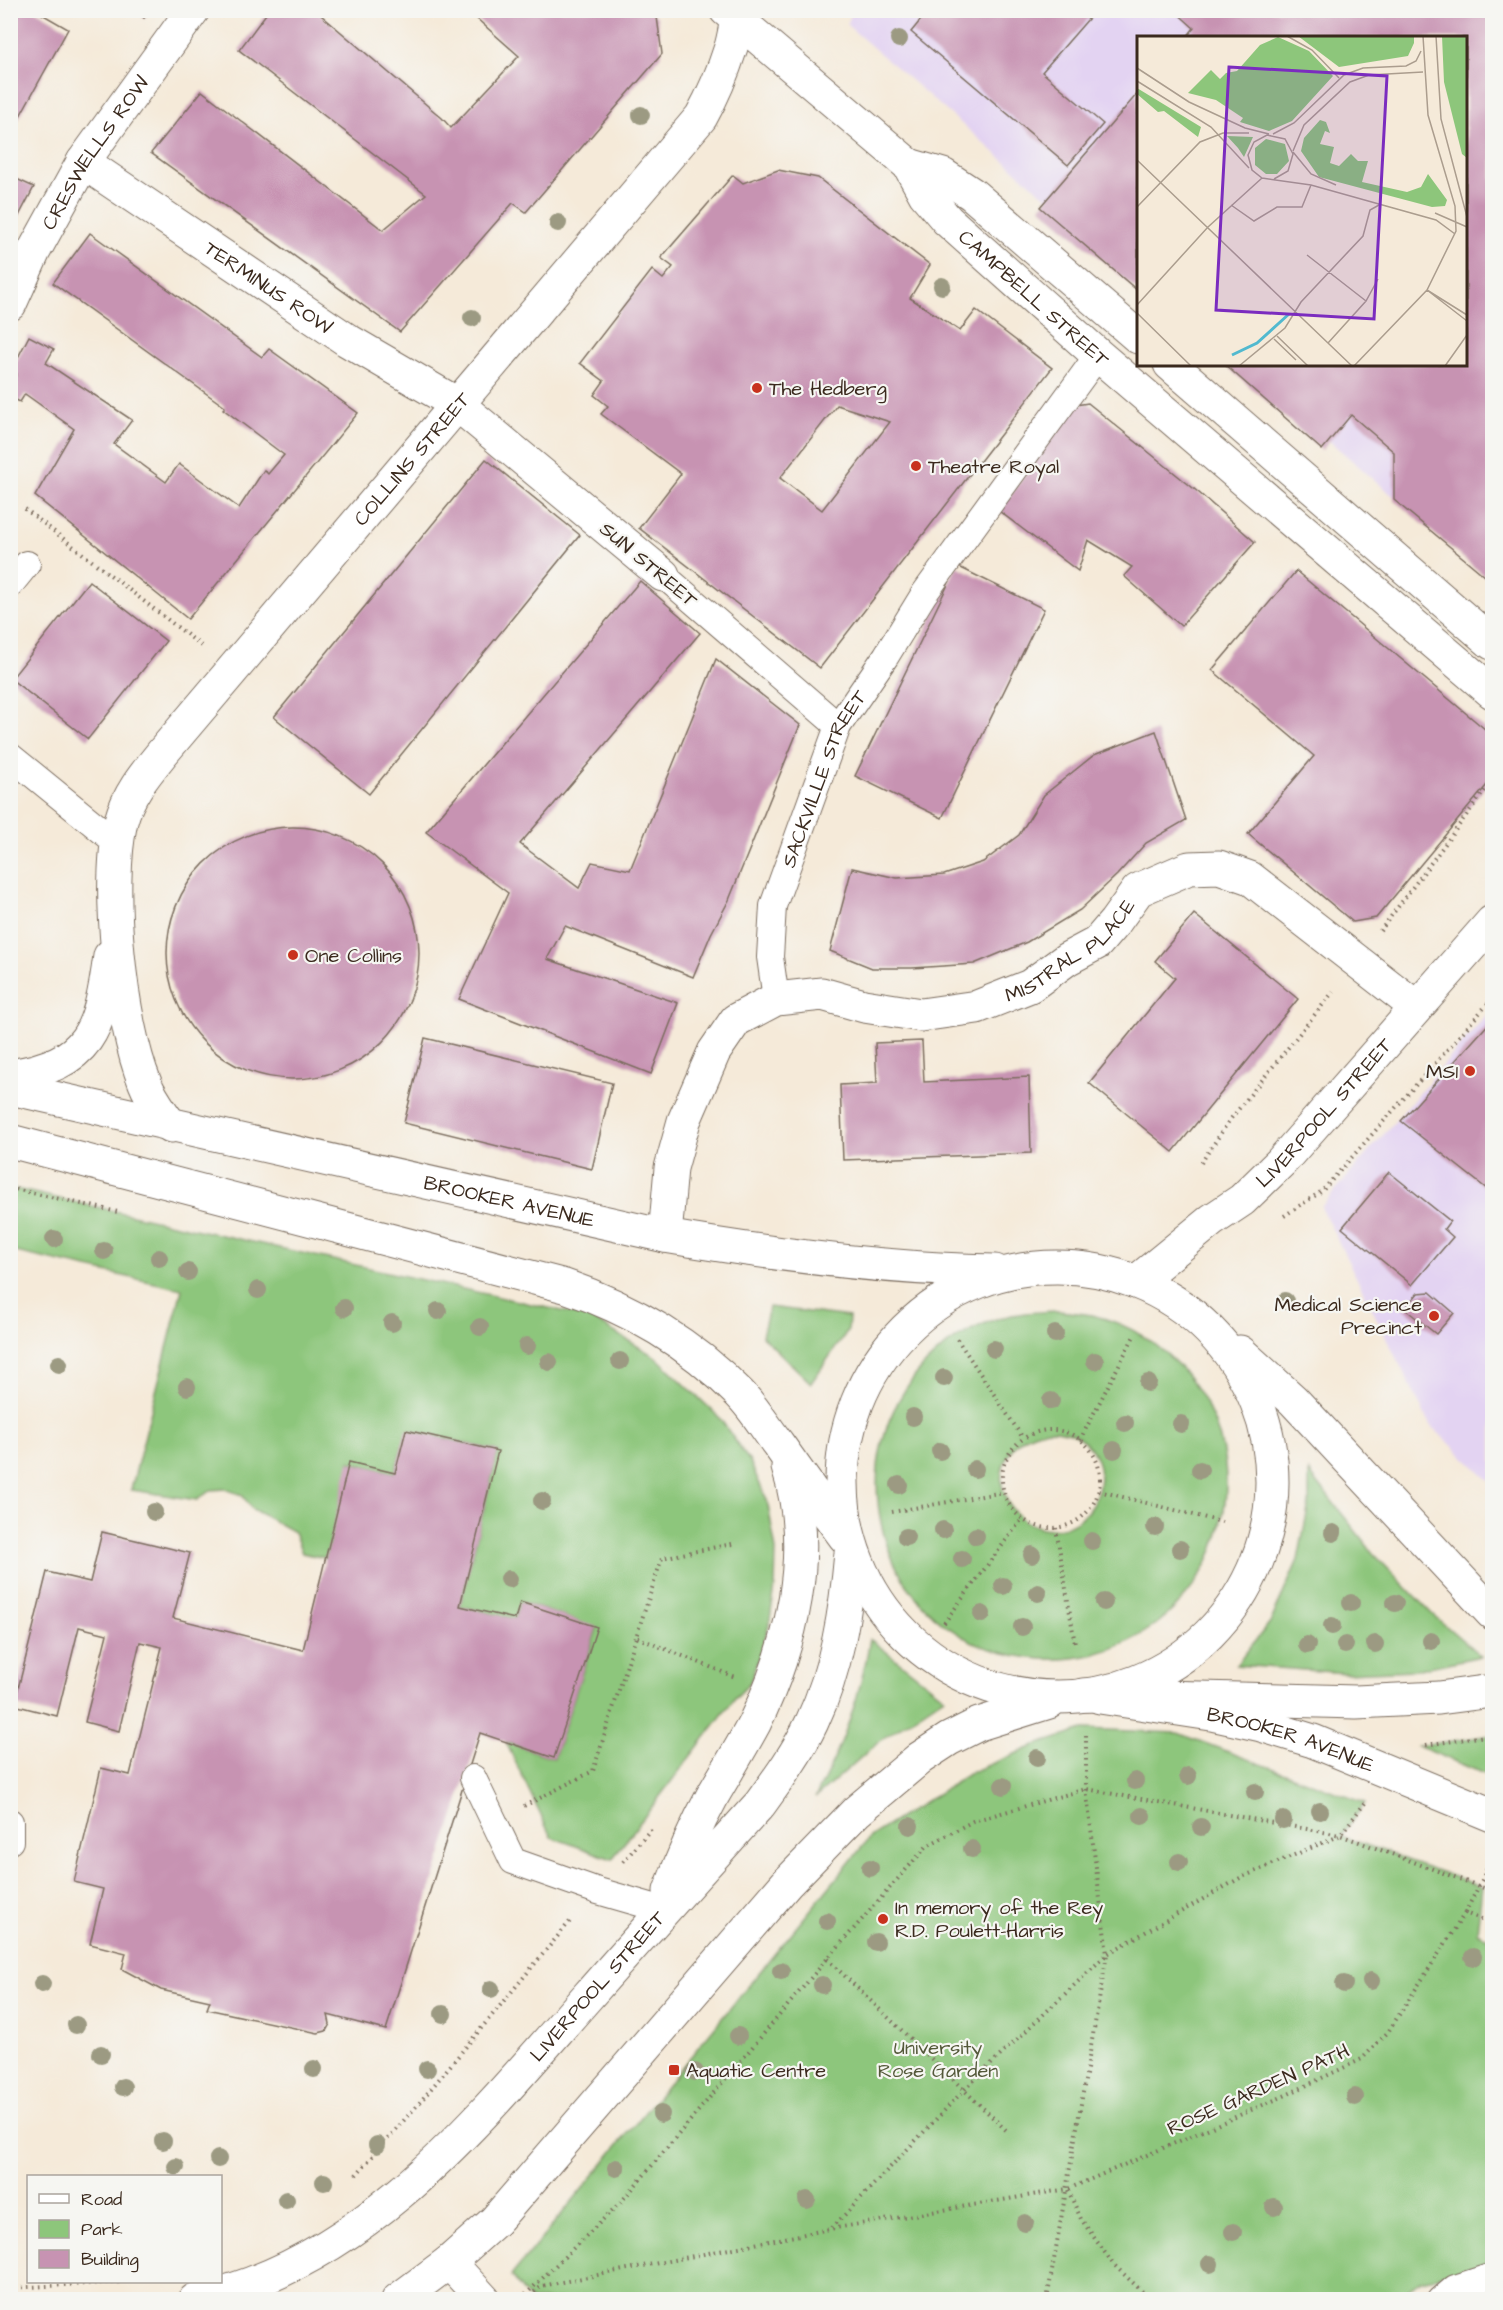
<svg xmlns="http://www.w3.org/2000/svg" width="1503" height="2310" viewBox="0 0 1503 2310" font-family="'Architects Daughter',sans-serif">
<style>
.built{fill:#e3d3f2}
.green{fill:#8dc67b;stroke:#64784c;stroke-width:1.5;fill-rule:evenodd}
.building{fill:#c793b2;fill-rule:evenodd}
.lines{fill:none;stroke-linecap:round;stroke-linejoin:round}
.lane-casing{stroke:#7c6d5f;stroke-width:28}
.street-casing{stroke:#7c6d5f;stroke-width:35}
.secondary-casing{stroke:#7c6d5f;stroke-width:35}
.highway-casing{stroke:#7c6d5f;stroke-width:35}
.path{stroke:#7c6d5f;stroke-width:4;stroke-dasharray:1.5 4.5;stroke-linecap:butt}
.lane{stroke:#fff;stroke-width:26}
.street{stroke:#fff;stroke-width:33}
.secondary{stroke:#fff;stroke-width:33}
.highway{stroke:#fff;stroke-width:33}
.path-bridge{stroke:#7c6d5f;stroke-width:4;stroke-dasharray:1.5 4.5;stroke-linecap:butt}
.tree{fill:#9c9a82}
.poi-dot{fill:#c8321e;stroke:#f6f6f2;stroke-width:2}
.labels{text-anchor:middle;stroke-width:4.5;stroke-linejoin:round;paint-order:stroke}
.street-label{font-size:20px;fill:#3b2a1e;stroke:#f6f6f2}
.poi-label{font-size:20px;fill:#3b2a1e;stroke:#f6f6f2;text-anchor:start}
.park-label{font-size:20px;fill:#54593a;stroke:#f6f6f2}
.inset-river{fill:none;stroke:#51b9cf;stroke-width:3}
.inset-road{fill:none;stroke:#ab9d8e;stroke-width:1.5}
.view{fill:#7b2cbf;fill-opacity:0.15;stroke:#7b2cbf;stroke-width:3}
.inset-edge{fill:none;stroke:#3b2a1e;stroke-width:3}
</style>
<rect width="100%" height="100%" fill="#f6f6f2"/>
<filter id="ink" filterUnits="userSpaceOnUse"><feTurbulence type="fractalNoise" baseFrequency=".0167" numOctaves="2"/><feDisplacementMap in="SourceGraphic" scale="12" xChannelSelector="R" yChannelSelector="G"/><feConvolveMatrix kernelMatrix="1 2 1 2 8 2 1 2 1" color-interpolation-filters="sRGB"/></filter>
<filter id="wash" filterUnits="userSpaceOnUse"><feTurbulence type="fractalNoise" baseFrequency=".008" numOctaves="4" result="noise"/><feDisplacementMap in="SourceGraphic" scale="24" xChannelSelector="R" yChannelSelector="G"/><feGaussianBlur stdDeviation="1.35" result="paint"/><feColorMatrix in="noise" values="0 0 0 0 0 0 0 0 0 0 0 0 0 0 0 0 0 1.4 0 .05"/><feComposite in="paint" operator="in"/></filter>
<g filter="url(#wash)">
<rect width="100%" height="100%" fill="#f5ead9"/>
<g class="built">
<polygon points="853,10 1492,11 1492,581 1241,365 1466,364 1466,38 1138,38 1138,276 847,25"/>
<polygon points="1492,1009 1492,1483 1430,1425 1321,1207"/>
</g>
<g class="green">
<polygon points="11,1188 589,1317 656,1357 719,1417 750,1462 767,1500 776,1550 775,1587 769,1625 750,1683 735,1698 612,1859 551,1837 506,1742 554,1758 597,1628 521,1602 515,1619 460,1606 498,1451 407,1430 395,1473 350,1462 326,1558 302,1553 294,1532 252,1509 242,1495 225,1489 211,1490 197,1500 131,1490 182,1289 11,1251"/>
<polygon points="769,1307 849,1317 848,1330 811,1383 762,1336"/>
<path d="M1058 1311C1069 1312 1080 1313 1091 1315 1166 1331 1223 1401 1226 1477 1228 1537 1200 1593 1151 1628 1116 1653 1073 1663 1031 1658 850 1637 820 1392 988 1322 1010 1313 1034 1312 1058 1311ZM1055 1430C1061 1431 1068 1432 1073 1434 1125 1460 1095 1542 1038 1527 1021 1522 1010 1510 1004 1493 995 1468 1012 1439 1037 1432 1042 1430 1049 1430 1055 1430Z"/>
<polygon points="1309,1472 1373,1553 1432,1614 1481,1656 1415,1670 1346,1673 1236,1665 1271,1621 1298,1560 1309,1503"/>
<path d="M870 1639 944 1697 882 1739 815 1798C843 1745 860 1698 870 1639Z"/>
<polygon points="1086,1729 1178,1733 1365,1803 1341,1836 1482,1887 1477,1932 1492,1939 1492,2264 1421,2280 1397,2300 530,2300 511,2276 871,1836 972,1772 1039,1744"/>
<polygon points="1492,1735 1492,1777 1418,1746"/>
</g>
<g id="blocks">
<g class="building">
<polygon points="10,10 35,10 68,29 10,134"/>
<polygon points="136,10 150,10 144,18"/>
<polygon points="269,10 315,10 442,118 451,128 519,56 467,10 648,10 657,17 662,54 526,212 513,203 400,332 151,153 202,91 383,230 426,194 239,50"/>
<polygon points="929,10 1096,10 1042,72 1103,124 1068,165 911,32"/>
<polygon points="1174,10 1492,10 1492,582 1394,500 1394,452 1351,415 1322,450 1224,364 1466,364 1466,38 1186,38 1194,28"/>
<polygon points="1138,93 1138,291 1040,207"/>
<path d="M778 170 818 178 930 265 910 298 960 331 976 310 1052 368 820 668 639 528 681 474 601 414 608 406 594 395 604 381 580 363 652 270 663 279 673 267 661 258 733 175 743 183ZM837 405 890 422 822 510 780 478Z"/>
<polygon points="10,176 34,187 10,233"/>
<polygon points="90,233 262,357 269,349 358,413 188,619 35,496 74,429 25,394 20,402 10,397 10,385 17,374 11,371 29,336 54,349 46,363 132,420 114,444 166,482 179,464 239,508 264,470 268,474 284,455 223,409 225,407 53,283"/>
<polygon points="1088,403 1198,492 1255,542 1181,626 1124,576 1132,567 1088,540 1078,571 999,511 1076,405"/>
<polygon points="486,459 580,535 369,794 274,717"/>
<polygon points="957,566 1044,609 942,818 855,776"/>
<polygon points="1296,571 1492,735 1492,779 1376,918 1353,922 1248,834 1314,756 1212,670"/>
<polygon points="89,581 166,641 88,739 11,679"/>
<polygon points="640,581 700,633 520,844 579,888 592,862 630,870 716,659 800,725 729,900 711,934 693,977 565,926 547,959 678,1003 651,1074 459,999 508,893 426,832"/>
<polygon points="1156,731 1186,820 1146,843 1117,875 1080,910 1027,942 974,964 912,968 872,968 830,951 852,868 897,878 944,875 983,862 1019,835 1044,795 1094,755"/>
<circle cx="293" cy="953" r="126"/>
<polygon points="1194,914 1298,999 1173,1152 1089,1083 1175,978 1155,961"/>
<polygon points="1492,1020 1492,1193 1401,1121"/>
<polygon points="425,1038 612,1083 592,1169 404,1123"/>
<polygon points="922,1041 924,1082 1029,1077 1031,1153 843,1160 840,1085 877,1083 875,1043"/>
<polygon points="1389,1172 1450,1221 1444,1229 1453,1237 1412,1285 1342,1228"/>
<polygon points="1491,1201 1492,1224 1491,1224 1490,1209"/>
<polygon points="1430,1292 1454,1313 1436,1334 1405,1309 1418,1293"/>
<polygon points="406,1430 498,1451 460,1606 515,1619 520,1602 597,1627 554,1758 480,1733 386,2030 328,2015 330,2024 326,2031 318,2033 207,2009 210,2001 161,1990 122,1969 126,1953 90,1944 103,1889 74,1882 101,1768 130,1775 162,1647 140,1642 119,1731 85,1722 107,1634 79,1627 57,1716 14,1705 47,1572 90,1582 102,1532 190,1553 173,1618 303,1650 349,1462 395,1473"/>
</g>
</g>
</g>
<g filter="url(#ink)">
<use href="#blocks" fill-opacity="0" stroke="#7c6d5f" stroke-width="1.5"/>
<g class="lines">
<defs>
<g id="lane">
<polyline points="663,575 838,726"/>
<polyline points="10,585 27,564"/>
<polyline points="10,756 117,843"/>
<path id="s1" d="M776 999 770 957 773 906 838 726 886 656 924 594 1098 355"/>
<polyline points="473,1778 513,1861 598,1891 664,1910"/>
<polyline points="10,1822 10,1841"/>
<polyline points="1441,2300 1455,2288 1492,2276"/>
</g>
<g id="street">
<path id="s2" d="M83 162 347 340 457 404 663 575"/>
<polyline points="909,165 943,175 972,194 1138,337"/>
<path id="s3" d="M10 304 34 251 83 162 193 10"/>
<polyline points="1170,364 1492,643"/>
<path d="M10 1076C90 1064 100 1030 110 956"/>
<path id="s4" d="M171 1126C162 1112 151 1099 145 1083 120 1022 106 886 121 821 128 794 146 773 163 752L701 117C714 94 723 72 731 47 735 34 735 22 741 10"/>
<path id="s5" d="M665 1236 671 1168 684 1121 714 1052 736 1020 776 999 822 994 864 1006 921 1015 977 1007 1030 986 1067 959 1097 943 1115 922 1138 890 1189 868 1219 867 1250 878 1416 1007"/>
<polyline points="449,2262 484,2300"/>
</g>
<g id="secondary">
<path id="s6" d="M726 10 909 165 925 194 947 220 1098 355 1492 692"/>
<path id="s7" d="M1136 1282 1212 1220 1242 1200 1281 1162 1492 922"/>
<polyline points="1083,1695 1356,1702 1439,1698 1492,1691"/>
</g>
<g id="highway">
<path id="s8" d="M10 1088 665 1236C775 1255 884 1269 995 1271"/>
<path d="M10 1141 565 1286C632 1309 689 1342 739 1393 754 1408 765 1427 778 1444 800 1475 822 1506 845 1537"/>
<circle cx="1057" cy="1482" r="215"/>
<polyline points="1240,1352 1293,1400 1492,1613"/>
<path id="s9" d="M1100 1697 1211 1714 1261 1725 1313 1741 1492 1815"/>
<path d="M670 1891C682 1858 696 1826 713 1795 727 1771 741 1748 754 1724 792 1646 815 1552 788 1467"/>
<path id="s10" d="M195 2300C364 2264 478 2121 587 1997 644 1932 702 1868 760 1804 779 1778 798 1752 812 1722 837 1669 846 1610 851 1553"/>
<polyline points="398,2300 449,2262 495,2221 787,1883 857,1811 920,1758 949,1739 979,1724 1049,1702"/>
</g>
</defs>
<use href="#lane" class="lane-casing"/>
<use href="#street" class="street-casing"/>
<use href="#secondary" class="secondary-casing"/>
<use href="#highway" class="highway-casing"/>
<g class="path">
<polyline points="25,509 203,647"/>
<polyline points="1380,931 1492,781"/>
<polyline points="1201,1163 1229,1121 1333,992"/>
<polyline points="10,1188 118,1212"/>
<polyline points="1284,1216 1322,1191 1492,999"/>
<polyline points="957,1339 1023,1438"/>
<circle cx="1051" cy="1479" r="49"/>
<polyline points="1080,1440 1134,1336"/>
<polyline points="1099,1491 1222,1522"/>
<polyline points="892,1512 1004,1492"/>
<polyline points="1056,1528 1075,1644"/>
<polyline points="732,1544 662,1558 636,1637 735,1677"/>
<polyline points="944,1623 1022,1519"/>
<polyline points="1426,1745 1492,1735"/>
<polyline points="1365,1803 1340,1835 1492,1891"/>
<polyline points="524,1806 593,1771 636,1637"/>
<polyline points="623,1862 651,1829"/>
<polyline points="827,1959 1008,2132"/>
<polyline points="356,2175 420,2102 572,1919"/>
<polyline points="1068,2190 1081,2219 1113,2264 1147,2296 1165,2300"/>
<polyline points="832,2228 965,2089 1107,1954 1240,1878 1339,1836"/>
<polyline points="10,2288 122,2282"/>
<polyline points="521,2299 622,2201 827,1959 927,1846 973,1821 1086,1789 1340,1835"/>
<polyline points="525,2300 542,2286 830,2229 1068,2189 1284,2096 1362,2059 1388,2032 1465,1913 1492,1923"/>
<polyline points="1047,2300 1107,1954 1086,1789 1086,1734"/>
</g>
<use href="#lane" class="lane"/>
<use href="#street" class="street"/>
<use href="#secondary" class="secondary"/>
<use href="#highway" class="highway"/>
<polyline class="path-bridge" points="1465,1913 1483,1878 1492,1853"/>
</g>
<g class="tree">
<circle cx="899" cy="39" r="9"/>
<circle cx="641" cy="115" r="9"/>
<circle cx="558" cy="223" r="9"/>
<circle cx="942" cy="286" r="9"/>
<circle cx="472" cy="318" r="9"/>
<circle cx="54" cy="1239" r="9"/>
<circle cx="104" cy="1251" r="9"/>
<circle cx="159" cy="1258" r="9"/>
<circle cx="188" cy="1272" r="9"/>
<circle cx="258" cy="1290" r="9"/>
<circle cx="1285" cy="1301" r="9"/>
<circle cx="344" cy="1308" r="9"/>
<circle cx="438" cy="1311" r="9"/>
<circle cx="392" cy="1323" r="9"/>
<circle cx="480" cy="1327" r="9"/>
<circle cx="1055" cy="1334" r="9"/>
<circle cx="527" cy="1346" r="9"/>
<circle cx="994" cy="1349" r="9"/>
<circle cx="620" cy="1361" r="9"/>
<circle cx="1095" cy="1361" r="9"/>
<circle cx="549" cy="1362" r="9"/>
<circle cx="59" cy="1364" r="9"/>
<circle cx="944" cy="1378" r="9"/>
<circle cx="1148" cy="1383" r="9"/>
<circle cx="187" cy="1387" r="9"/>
<circle cx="1051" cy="1401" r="9"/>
<circle cx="913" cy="1417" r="9"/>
<circle cx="1125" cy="1423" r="9"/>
<circle cx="1181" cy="1424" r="9"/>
<circle cx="1114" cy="1450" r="9"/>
<circle cx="940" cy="1451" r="9"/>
<circle cx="975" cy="1469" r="9"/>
<circle cx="1200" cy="1470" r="9"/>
<circle cx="899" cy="1485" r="9"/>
<circle cx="542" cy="1501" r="9"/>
<circle cx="154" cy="1512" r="9"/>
<circle cx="1155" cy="1527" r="9"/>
<circle cx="943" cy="1530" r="9"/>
<circle cx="1333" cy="1533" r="9"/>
<circle cx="976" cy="1536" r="9"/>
<circle cx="906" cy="1537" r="9"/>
<circle cx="1092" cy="1541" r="9"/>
<circle cx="1180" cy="1549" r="9"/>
<circle cx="1032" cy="1555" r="9"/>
<circle cx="962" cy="1559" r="9"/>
<circle cx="509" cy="1579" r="9"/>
<circle cx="1003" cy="1586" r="9"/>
<circle cx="1038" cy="1593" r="9"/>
<circle cx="1104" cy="1602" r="9"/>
<circle cx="1351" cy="1603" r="9"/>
<circle cx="1395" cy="1603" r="9"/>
<circle cx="982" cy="1614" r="9"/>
<circle cx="1332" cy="1626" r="9"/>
<circle cx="1022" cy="1627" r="9"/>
<circle cx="1431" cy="1641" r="9"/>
<circle cx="1375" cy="1644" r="9"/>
<circle cx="1307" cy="1645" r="9"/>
<circle cx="1345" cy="1645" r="9"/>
<circle cx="1037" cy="1758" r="9"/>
<circle cx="1188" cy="1776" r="9"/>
<circle cx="1135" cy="1781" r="9"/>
<circle cx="1003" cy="1786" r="9"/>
<circle cx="1255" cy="1792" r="9"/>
<circle cx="1320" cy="1811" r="9"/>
<circle cx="1142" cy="1816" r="9"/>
<circle cx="1283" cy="1820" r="9"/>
<circle cx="910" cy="1826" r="9"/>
<circle cx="1201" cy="1827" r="9"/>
<circle cx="972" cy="1849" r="9"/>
<circle cx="1179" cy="1862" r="9"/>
<circle cx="870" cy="1868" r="9"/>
<circle cx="827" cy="1921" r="9"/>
<circle cx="876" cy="1942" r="9"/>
<circle cx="1473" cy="1957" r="9"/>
<circle cx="781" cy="1971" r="9"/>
<circle cx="1371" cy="1981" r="9"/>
<circle cx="42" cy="1984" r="9"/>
<circle cx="1344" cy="1984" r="9"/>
<circle cx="822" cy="1985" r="9"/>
<circle cx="491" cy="1989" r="9"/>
<circle cx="443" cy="2014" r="9"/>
<circle cx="76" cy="2025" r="9"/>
<circle cx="738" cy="2036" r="9"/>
<circle cx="101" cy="2054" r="9"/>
<circle cx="314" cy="2069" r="9"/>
<circle cx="427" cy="2069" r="9"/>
<circle cx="695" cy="2072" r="9"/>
<circle cx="123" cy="2087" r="9"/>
<circle cx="1355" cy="2097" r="9"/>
<circle cx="661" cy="2114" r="9"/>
<circle cx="163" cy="2141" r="9"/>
<circle cx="377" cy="2145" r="9"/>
<circle cx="218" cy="2159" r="9"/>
<circle cx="176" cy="2167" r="9"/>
<circle cx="616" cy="2168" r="9"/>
<circle cx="324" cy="2182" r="9"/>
<circle cx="286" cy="2200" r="9"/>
<circle cx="807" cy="2200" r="9"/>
<circle cx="1274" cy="2207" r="9"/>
<circle cx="1025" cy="2223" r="9"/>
<circle cx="1233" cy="2232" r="9"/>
<circle cx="1210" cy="2264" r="9"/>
</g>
</g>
<g class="poi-dot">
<circle cx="757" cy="388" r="6"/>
<circle cx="916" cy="466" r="6"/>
<circle cx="293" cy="955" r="6"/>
<circle cx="1470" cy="1071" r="6"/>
<circle cx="1434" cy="1316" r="6"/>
<circle cx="883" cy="1919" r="6"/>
<rect x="668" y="2064" width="12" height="12" rx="3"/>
</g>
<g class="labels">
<g class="street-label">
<text dy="7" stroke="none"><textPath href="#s3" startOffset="174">CRESWELLS ROW</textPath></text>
<text dy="7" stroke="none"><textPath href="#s2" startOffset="224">TERMINUS ROW</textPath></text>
<text dy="7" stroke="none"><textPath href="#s6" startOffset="424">CAMPBELL STREET</textPath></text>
<text dy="7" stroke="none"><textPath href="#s4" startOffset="782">COLLINS STREET</textPath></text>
<text transform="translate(649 564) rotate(40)" y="7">SUN STREET</text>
<text dy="7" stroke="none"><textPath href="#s1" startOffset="231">SACKVILLE STREET</textPath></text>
<text dy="7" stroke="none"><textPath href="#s5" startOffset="591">MISTRAL PLACE</textPath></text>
<text dy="7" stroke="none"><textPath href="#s7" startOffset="254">LIVERPOOL STREET</textPath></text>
<text dy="7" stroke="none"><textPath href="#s8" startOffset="512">BROOKER AVENUE</textPath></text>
<text dy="7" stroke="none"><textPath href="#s9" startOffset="196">BROOKER AVENUE</textPath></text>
<text dy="7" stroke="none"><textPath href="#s10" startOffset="520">LIVERPOOL STREET</textPath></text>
<text transform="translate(1258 2089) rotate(-24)" y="7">ROSE GARDEN PATH</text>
</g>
<g class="poi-label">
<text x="769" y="395">The Hedberg</text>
<text x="928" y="473">Theatre Royal</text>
<text x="305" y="962">One Collins</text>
<text x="1458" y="1078" text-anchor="end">MS1</text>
<text x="1422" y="1311" text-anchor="end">Medical Science<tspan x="1422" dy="23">Precinct</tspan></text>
<text x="895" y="1914">In memory of the Rey<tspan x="895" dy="23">R.D. Poulett-Harris</tspan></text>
<text x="686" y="2077">Aquatic Centre</text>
</g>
<g class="park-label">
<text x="938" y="2054">University<tspan x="938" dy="23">Rose Garden</tspan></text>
</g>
</g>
<g transform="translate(1137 36)">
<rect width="330" height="330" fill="#f5ead9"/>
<path d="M161 0H277V7L271 20 202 31ZM305 0H330V122L325 118 307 46ZM141 1 172 15 196 40 155 85 132 95 103 86 106 82 79 64 51 57 74 34 83 43 89 37 100 35 123 9ZM0 52 64 91 61 101 27 75 21 76 0 58ZM183 84 189 86 193 97 188 95 183 108 197 111 193 127 202 130 214 118 221 125H231L225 146 270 156 284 151 291 138 310 164 308 170 295 171 182 141 164 115 167 102ZM90 100 116 101 107 121 101 112ZM129 103 148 108 152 125 140 138H129L118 129V112Z" fill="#8dc67b"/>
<path class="inset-river" d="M95 319 120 307 152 278"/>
<path class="inset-road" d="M150 0 175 14 202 42M299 0 304 83 330 181M0 32 52 66 108 92 132 98M0 45 74 91 112 132M136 98 157 87 207 39 226 32 269 30 279 25 284 15M156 115 167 89 213 46 232 39 286 36M156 116 174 138 199 149M0 124 215 330M137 143 151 135 156 118 148 103 130 99 117 106 111 119 115 134 125 142 174 149 299 184 318 198M94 169 117 185 140 171H165L174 149M0 171 63 106 86 97H112M298 177 330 191M170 219 229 265M290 254 330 285M290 254 330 279M0 269 71 191 125 142M0 277 54 330M140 300 171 330M137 303 159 324M191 307 229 265 241 243M102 330 148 292 164 266 226 200 233 174 242 169M217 330 290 254 319 195 318 170 291 79 286 0M308 330 330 299"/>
<path class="view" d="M92 31 250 40 237 283 79 274Z"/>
<rect width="330" height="330" class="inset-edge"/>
</g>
<rect width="1503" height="2310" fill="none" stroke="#f6f6f2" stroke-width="36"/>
<rect x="27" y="2175" width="195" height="108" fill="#f6f6f2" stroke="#aba49d" stroke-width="1.5"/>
<rect x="39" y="2194" width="30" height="9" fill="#ffffff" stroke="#aba49d" stroke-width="1.5"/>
<text x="81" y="2205" font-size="18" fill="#3b2a1e">Road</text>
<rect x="39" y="2220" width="30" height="18" fill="#8dc67b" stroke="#aba49d" stroke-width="1.5"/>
<text x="81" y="2235" font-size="18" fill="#3b2a1e">Park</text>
<rect x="39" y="2250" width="30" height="18" fill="#c793b2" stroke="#aba49d" stroke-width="1.5"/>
<text x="81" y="2265" font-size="18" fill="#3b2a1e">Building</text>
</svg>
